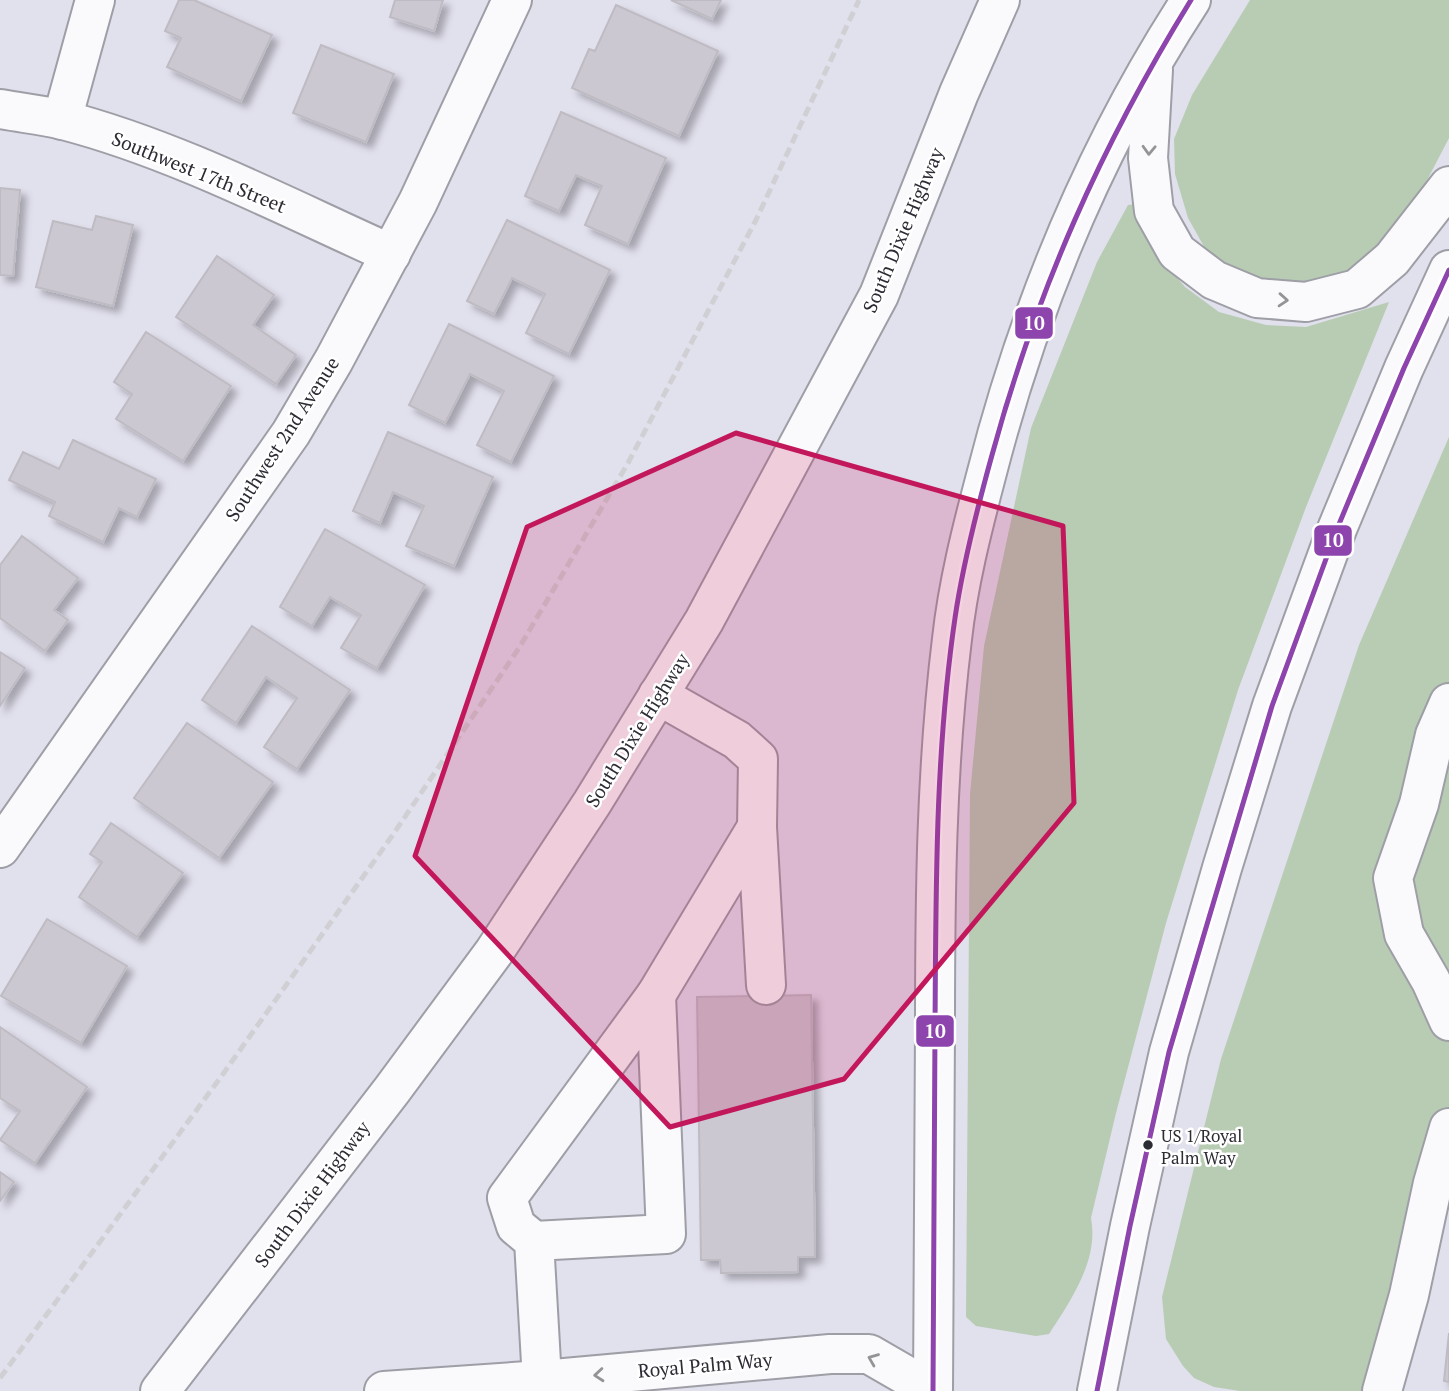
<svg xmlns="http://www.w3.org/2000/svg" width="1449" height="1391" viewBox="0 0 1449 1391" font-family="'PT Serif',serif">
<style>
.green{fill:#b7ccb3}
.building{fill:#ccc8d1;stroke:#bfbbc3;stroke-width:2;filter:url(#shadow)}
.lines{fill:none;stroke-linecap:round;stroke-linejoin:round}
.minor-casing{stroke:#9e9ea7;stroke-width:42}
.major-casing{stroke:#9e9ea7;stroke-width:42}
.minor{stroke:#fafafc;stroke-width:38}
.major{stroke:#fafafc;stroke-width:38}
.rail{stroke:#d0d0d4;stroke-width:5;stroke-dasharray:10 5;stroke-linecap:butt}
.bus-1-casing{stroke:#fff;stroke-width:10}
.bus-1{stroke:#8e44ad;stroke-width:5}
.oneway{stroke:#949398}
.marked{fill:#c2185b;fill-opacity:0.2;stroke:#c2185b;stroke-width:5;stroke-linejoin:round}
.bus-dot{fill:#2d2c35;stroke:#fff;stroke-width:2.5}
.labels{text-anchor:middle;stroke-width:5;stroke-linejoin:round;paint-order:stroke}
.bus-label{font-size:17px;fill:#2d2c35;stroke:#fff;text-anchor:start}
.street-label{font-size:19px;fill:#2d2c35;stroke:#fff}
.line-badge{stroke:#fff;stroke-width:2.5}
.badge-label{font-size:19px;text-anchor:middle;font-weight:bold;fill:#fff}
</style>
<defs>
<filter id="shadow"><feDropShadow dx="6" dy="6" stdDeviation="3.5" flood-color="#0004"/></filter>
</defs>
<rect width="100%" height="100%" fill="#e1e0ed"/>
<g class="green">
<polygon points="1250,0 1449,0 1449,138 1409,215 1368,263 1340,280 1312,285 1256,281 1211,259 1188,218 1175,174 1174,139 1192,95"/>
<path d="M1135 204 1160 258 1185 287 1219 312 1266 325 1306 327 1389 302 1306 507 1238 690 1166 923 1116 1113 1091 1218C1099 1260 1071 1300 1049 1334L1036 1336 976 1326 966 1317 970 794 984 646 1031 428 1097 262 1128 205Z"/>
<polygon points="1449,437 1449,1187 1403,1391 1240,1391 1214,1387 1194,1378 1183,1366 1166,1339 1162,1297 1221,1059 1359,645"/>
</g>
<g class="building">
<polygon points="179,0 194,0 272,35 241,101 167,67 181,38 165,31"/>
<polygon points="395,0 443,0 434,31 390,17"/>
<polygon points="671,0 721,0 712,19"/>
<polygon points="616,5 718,51 679,136 572,88 589,49 595,51"/>
<polygon points="321,45 394,74 366,142 293,113"/>
<polygon points="561,112 666,158 628,244 585,225 602,186 576,175 559,211 525,196"/>
<polygon points="0,188 20,190 13,276 0,275"/>
<polygon points="96,216 133,225 113,306 36,287 53,221 92,230"/>
<polygon points="507,220 610,270 569,354 526,333 545,294 512,278 494,314 467,301"/>
<polygon points="217,256 274,295 253,325 296,355 276,384 176,317"/>
<polygon points="449,324 554,376 511,462 477,445 504,391 470,374 445,423 409,405"/>
<polygon points="146,332 231,386 183,461 116,419 132,394 114,382"/>
<polygon points="388,432 493,477 454,566 406,546 424,506 393,492 380,523 353,511"/>
<polygon points="73,440 156,479 137,517 119,508 103,542 49,516 55,502 9,480 23,452 59,469"/>
<polygon points="325,529 425,585 377,668 341,648 361,615 330,597 312,626 280,607"/>
<polygon points="22,536 78,578 54,610 68,620 45,651 0,618 0,565"/>
<polygon points="252,626 350,690 297,769 264,747 297,698 266,677 236,723 202,700"/>
<polygon points="0,652 25,668 0,706"/>
<polygon points="187,723 273,782 219,858 134,798"/>
<polygon points="111,823 183,873 137,937 79,897 102,862 90,854"/>
<polygon points="47,919 127,966 81,1043 1,996"/>
<polygon points="811,995 815,1257 798,1257 798,1272 721,1273 720,1260 701,1260 697,997"/>
<polygon points="0,1027 87,1087 35,1163 0,1140 20,1111 0,1098"/>
<polygon points="0,1172 14,1182 0,1201"/>
<polygon points="1449,1333 1449,1382 1444,1381"/>
</g>
<g class="lines">
<defs>
<g id="minor">
<path d="M0 109C21 113 43 115 63 120 175 149 286 207 391 254"/>
<polyline points="62,120 95,0"/>
<polyline points="658,695 737,740 758,759 757,827"/>
<polyline points="1449,703 1435,735 1419,804 1393,878 1404,934 1431,981 1449,1021"/>
<polyline points="0,848 291,433 334,360 418,202 512,0"/>
<polyline points="656,995 757,827 766,985"/>
<polyline points="534,1241 516,1226 507,1198 656,995 666,1234 534,1241 542,1380 546,1391"/>
<polyline points="1382,1391 1409,1295 1433,1183 1449,1128"/>
</g>
<g id="major">
<polyline points="1153,70 1148,158 1154,211 1177,252 1214,280 1257,298 1306,302 1357,289 1392,259 1449,186"/>
<polyline points="160,1391 392,1090 494,952 592,803 704,621 879,295 959,93 1000,0"/>
<polyline points="384,1391 542,1380 830,1354 869,1354 933,1391"/>
<path d="M933 1391C934 1270 934 1150 935 1029 935 899 936 769 952 639 958 584 972 529 986 476 1029 307 1096 146 1191 0"/>
<polyline points="1097,1391 1130,1226 1169,1052 1222,868 1272,706 1337,529 1404,368 1449,270"/>
</g>
</defs>
<use href="#minor" class="minor-casing"/>
<use href="#major" class="major-casing"/>
<use href="#minor" class="minor"/>
<use href="#major" class="major"/>
<polyline class="rail" points="0,1378 223,1074 392,836 519,648 628,463 756,220 859,0"/>
<defs>
<g id="bus-1">
<path d="M933 1391C934 1270 934 1150 935 1029 936 892 935 754 955 618 963 563 977 509 992 455 1037 290 1101 146 1191 0"/>
<polyline points="1097,1391 1130,1226 1169,1052 1272,706 1337,529 1404,368 1449,270"/>
</g>
</defs>
<use href="#bus-1" class="bus-1-casing"/>
<use href="#bus-1" class="bus-1"/>
</g>
<defs><path id="oneway-chevron" d="M-2-3.5L2.5 0L-2 3.5" fill="none" stroke-width="1.6" stroke-linecap="round" stroke-linejoin="round" transform="scale(1.75)"/></defs>
<g class="oneway">
<use href="#oneway-chevron" transform="translate(1149 150) rotate(92)"/>
<use href="#oneway-chevron" transform="translate(1283 300) rotate(4)"/>
<use href="#oneway-chevron" transform="translate(873 1359) rotate(-158)"/>
<use href="#oneway-chevron" transform="translate(599 1375) rotate(175)"/>
</g>
<path class="marked" d="M736 433 1063 526 1074 803 844 1079 670 1127 415 856 527 527Z"/>
<circle class="bus-dot" cx="1148" cy="1145" r="6"/>
<g class="labels">
<g class="bus-label">
<text x="1161" y="1142">US 1/Royal<tspan x="1161" dy="22">Palm Way</tspan></text>
</g>
<g class="street-label">
<text transform="translate(199 172) rotate(22)" y="7">Southwest 17th Street</text>
<text transform="translate(903 230) rotate(-67)" y="7">South Dixie Highway</text>
<text transform="translate(282 439) rotate(-57)" y="7">Southwest 2nd Avenue</text>
<text transform="translate(637 730) rotate(-58)" y="7">South Dixie Highway</text>
<text transform="translate(312 1194) rotate(-53)" y="7">South Dixie Highway</text>
<text transform="translate(705 1365) rotate(-5)" y="7">Royal Palm Way</text>
</g>
</g>
<g class="line-badge">
<rect x="1014" y="306" width="40" height="34" rx="7" fill="#8e44ad"/>
<rect x="1313" y="524" width="40" height="33" rx="7" fill="#8e44ad"/>
<rect x="915" y="1014" width="40" height="34" rx="7" fill="#8e44ad"/>
</g>
<g class="badge-label">
<text x="1034" y="330">10</text>
<text x="1333" y="547">10</text>
<text x="935" y="1038">10</text>
</g>
</svg>
